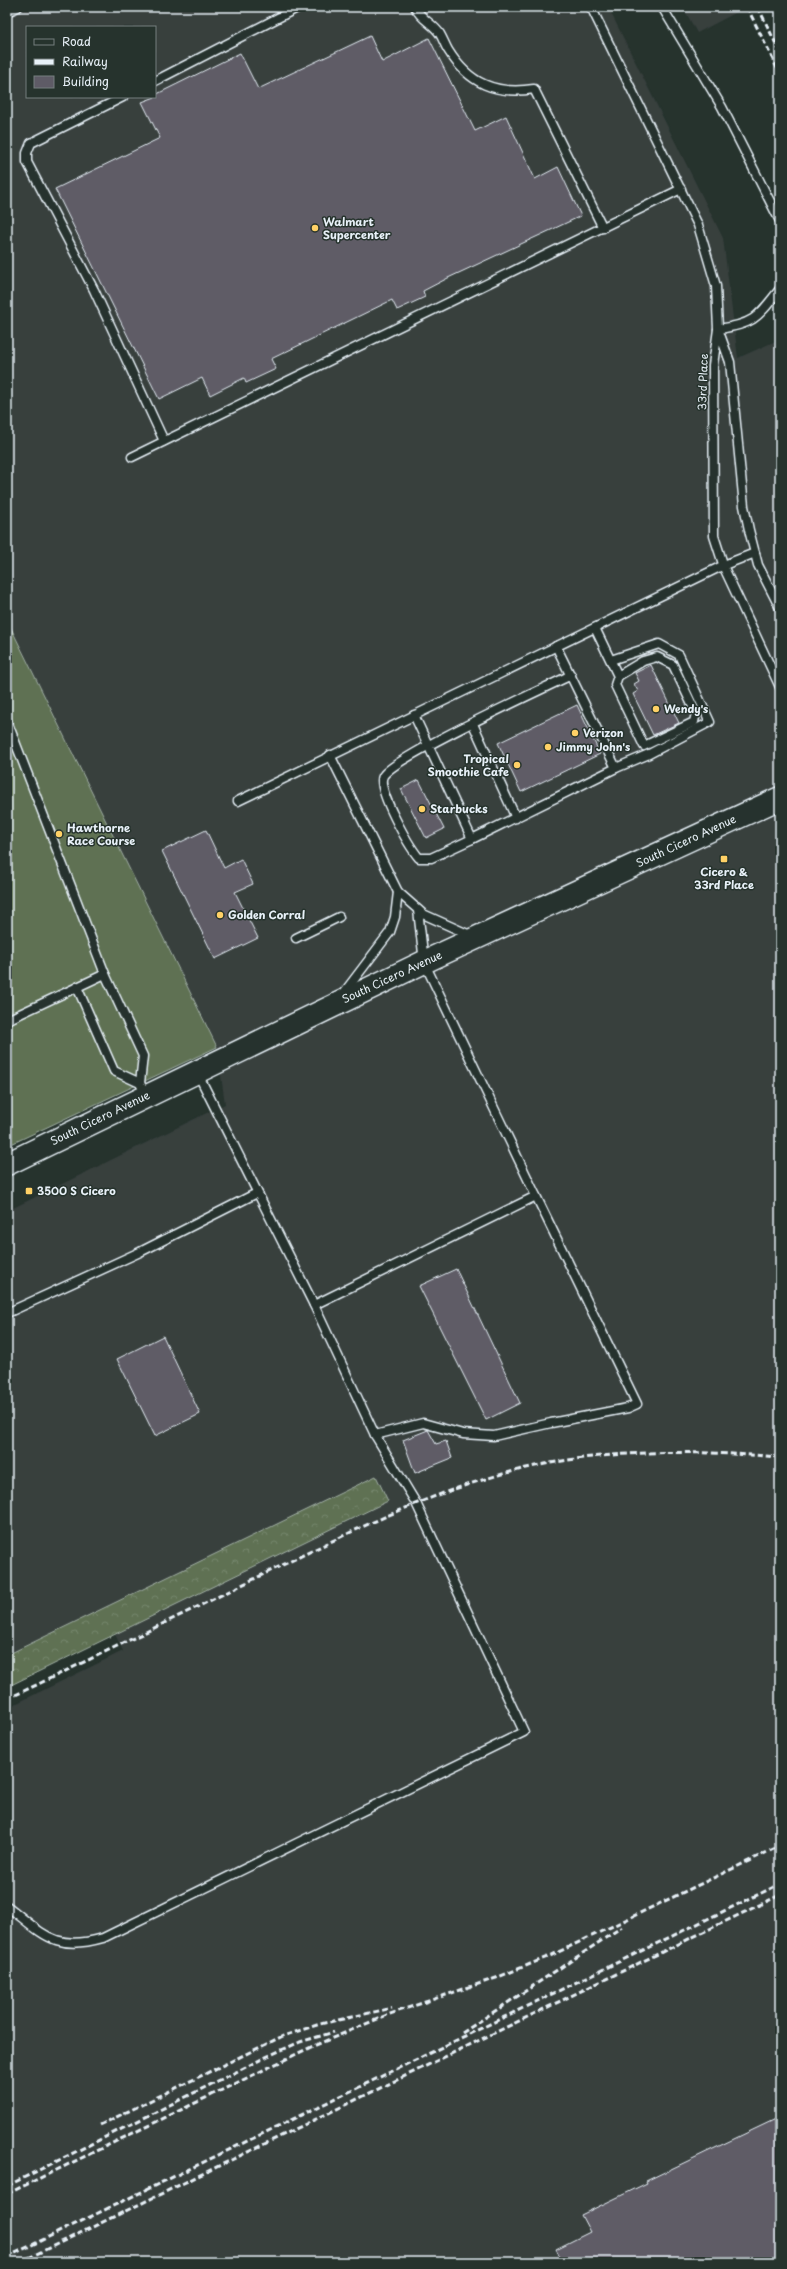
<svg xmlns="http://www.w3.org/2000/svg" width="787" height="2269" viewBox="0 0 787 2269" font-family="'Playpen Sans',sans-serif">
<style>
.built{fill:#373f3e;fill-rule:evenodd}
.grass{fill:#5e7153;stroke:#a3b1a6}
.forest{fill:url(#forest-crowns);stroke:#a3b1a6}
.building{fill:#5e5b66;stroke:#e8f1f8}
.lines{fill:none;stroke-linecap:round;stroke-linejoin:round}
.service-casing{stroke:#e8f1f8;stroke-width:11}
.primary-casing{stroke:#e8f1f8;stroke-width:25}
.service{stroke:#26332d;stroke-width:8}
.primary{stroke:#26332d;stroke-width:22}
.rail{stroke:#e8f1f8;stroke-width:3;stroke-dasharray:6 3;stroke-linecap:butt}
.poi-dot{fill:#ffd166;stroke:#26332d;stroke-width:1.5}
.labels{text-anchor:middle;stroke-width:3;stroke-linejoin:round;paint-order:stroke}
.poi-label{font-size:11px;font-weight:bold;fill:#e8f1f8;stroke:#26332d;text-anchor:start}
.street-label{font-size:11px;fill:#e8f1f8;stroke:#26332d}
</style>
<defs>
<pattern id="forest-crowns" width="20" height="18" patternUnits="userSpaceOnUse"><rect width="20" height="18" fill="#5e7153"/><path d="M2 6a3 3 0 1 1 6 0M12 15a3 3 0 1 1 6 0" fill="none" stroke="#75866c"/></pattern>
</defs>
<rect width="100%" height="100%" fill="#26332d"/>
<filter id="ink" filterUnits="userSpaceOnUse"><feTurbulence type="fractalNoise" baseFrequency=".025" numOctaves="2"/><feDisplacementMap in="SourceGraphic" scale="8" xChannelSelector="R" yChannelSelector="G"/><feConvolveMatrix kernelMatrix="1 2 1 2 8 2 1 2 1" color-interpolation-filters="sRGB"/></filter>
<g filter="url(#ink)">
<g class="built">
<path d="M7 7H608L723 238 738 358 780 339V2262H7V1708L123 1651 103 1609 7 1655V1211L225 1104 217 1047 7 620ZM27 27H155V97H27Z"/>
<polygon points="683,7 737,7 739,11 697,33"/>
</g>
<polygon class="grass" points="7,620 217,1047 7,1146"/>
<polygon class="forest" points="376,1476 388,1501 7,1687 7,1655"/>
<g class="building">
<polygon points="370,36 382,62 429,38 475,131 506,116 535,179 558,167 581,216 448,278 423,291 425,297 397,310 392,300 271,359 276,369 246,383 244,378 210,395 202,378 159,399 55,189 160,138 142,102 155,97 155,95 240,53 258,89"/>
<polygon points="651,665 679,723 653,735 633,694 638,691 634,684 639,681 635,673"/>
<polygon points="577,705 600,754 521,792 498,743"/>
<polygon points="419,780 444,829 426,838 401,789"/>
<polygon points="206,830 224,868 241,859 253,884 235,892 258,938 215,959 162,851"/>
<polygon points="456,1269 520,1403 486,1420 419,1286"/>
<polygon points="163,1336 200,1414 155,1436 117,1359"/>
<polygon points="428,1430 436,1444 446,1441 452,1458 415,1473 403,1440"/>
<polygon points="780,2117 780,2262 563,2262 556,2249 590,2232 581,2215 647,2183 646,2181"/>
</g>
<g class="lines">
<defs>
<g id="service">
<path d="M415 7C421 20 433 23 440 34 443 39 445 45 448 50 469 84 496 95 534 89L603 228"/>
<path d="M591 7 698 225 716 286 718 329C755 324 758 317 780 289"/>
<polyline points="662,7 722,107 780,221"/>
<polyline points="7,12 18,7"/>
<polyline points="155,81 299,7"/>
<polyline points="123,97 31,143 27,153 27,162 94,290 164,441"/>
<polyline points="132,457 681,189"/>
<polyline points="780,608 758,565 749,530 744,506 730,362 718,329 713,365 714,536 725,570 780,687"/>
<polyline points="595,628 618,676 615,685 644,746 694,722 696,713 673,665 657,657 643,661 618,676"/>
<polyline points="556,646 616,768"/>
<path d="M571 675C541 690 395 756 383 776 376 789 409 846 419 858H431L472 839 616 768 649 754 710 722 679 655 659 644 611 660"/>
<polyline points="414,715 472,839"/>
<polyline points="7,721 105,974 143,1056 140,1083 146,1096"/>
<polyline points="473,724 516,818"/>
<polyline points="330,755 398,892 423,914 472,936"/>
<polyline points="238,801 724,565 755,553"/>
<polyline points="418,910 424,962 536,1196"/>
<polyline points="296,938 339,917"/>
<polyline points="77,987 114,1071 140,1083"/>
<polyline points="343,994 390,932 395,917 398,892"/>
<polyline points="7,1020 105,974"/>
<polyline points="314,1305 536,1196 637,1404 628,1408 551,1423 494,1436 463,1434 423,1423 375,1435"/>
<polyline points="7,1313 140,1252 257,1193"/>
<path d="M7 1906C44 1934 54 1952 103 1938L524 1732 416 1503 375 1435 314 1305 197 1072"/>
</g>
<polyline id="primary" points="7,1164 424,962 780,798"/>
</defs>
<use href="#service" class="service-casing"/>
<use href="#primary" class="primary-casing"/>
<use href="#service" class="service"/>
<use href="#primary" class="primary"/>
<g class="rail">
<polyline points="747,7 780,74"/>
<polyline points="758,7 780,52"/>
<path d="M7 1699C93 1658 179 1616 264 1574 355 1530 444 1484 545 1464 623 1449 701 1451 780 1457"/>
<polyline points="462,2033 622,1927"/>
<polyline points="100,2125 283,2036 320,2024 392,2008"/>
<polyline points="7,2186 268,2056 300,2042 334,2032"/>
<polyline points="7,2194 311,2047 387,2015 496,1978 550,1956 780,1846"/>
<polyline points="7,2257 780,1884"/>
<polyline points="20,2262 780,1895"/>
</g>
</g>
</g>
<g class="poi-dot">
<circle cx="315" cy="228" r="4"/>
<circle cx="656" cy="709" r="4"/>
<circle cx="575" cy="733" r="4"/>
<circle cx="548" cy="747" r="4"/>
<circle cx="517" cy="765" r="4"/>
<circle cx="422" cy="809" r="4"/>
<circle cx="59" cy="834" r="4"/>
<rect x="720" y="855" width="8" height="8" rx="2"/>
<circle cx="220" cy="915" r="4"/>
<rect x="25" y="1187" width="8" height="8" rx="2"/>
</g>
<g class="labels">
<g class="poi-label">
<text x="323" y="226">Walmart<tspan x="323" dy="13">Supercenter</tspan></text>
<text x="664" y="713">Wendy's</text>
<text x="583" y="737">Verizon</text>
<text x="556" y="751">Jimmy John's</text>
<text x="509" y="763" text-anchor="end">Tropical<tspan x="509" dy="13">Smoothie Cafe</tspan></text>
<text x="430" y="813">Starbucks</text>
<text x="67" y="832">Hawthorne<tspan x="67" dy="13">Race Course</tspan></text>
<text x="724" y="876" text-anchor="middle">Cicero &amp;<tspan x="724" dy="13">33rd Place</tspan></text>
<text x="228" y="919">Golden Corral</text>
<text x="37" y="1195">3500 S Cicero</text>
</g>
<g class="street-label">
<text transform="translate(703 382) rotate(-88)" y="4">33rd Place</text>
<text transform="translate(686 841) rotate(-25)" y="4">South Cicero Avenue</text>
<text transform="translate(392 977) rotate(-25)" y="4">South Cicero Avenue</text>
<text transform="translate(100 1118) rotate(-26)" y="4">South Cicero Avenue</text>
</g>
</g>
<rect width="787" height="2269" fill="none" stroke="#26332d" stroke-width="24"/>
<rect x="12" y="12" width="763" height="2245" fill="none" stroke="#e8f1f8" stroke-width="1.5" filter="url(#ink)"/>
<rect x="26" y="26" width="130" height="72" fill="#26332d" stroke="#747f7e"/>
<rect x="34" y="39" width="20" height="6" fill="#26332d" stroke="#747f7e"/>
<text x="62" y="46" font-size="12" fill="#e8f1f8">Road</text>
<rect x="34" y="59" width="20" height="6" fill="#e8f1f8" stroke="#747f7e"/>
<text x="62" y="66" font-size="12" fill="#e8f1f8">Railway</text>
<rect x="34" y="76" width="20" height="12" fill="#5e5b66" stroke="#747f7e"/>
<text x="62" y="86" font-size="12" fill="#e8f1f8">Building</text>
</svg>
